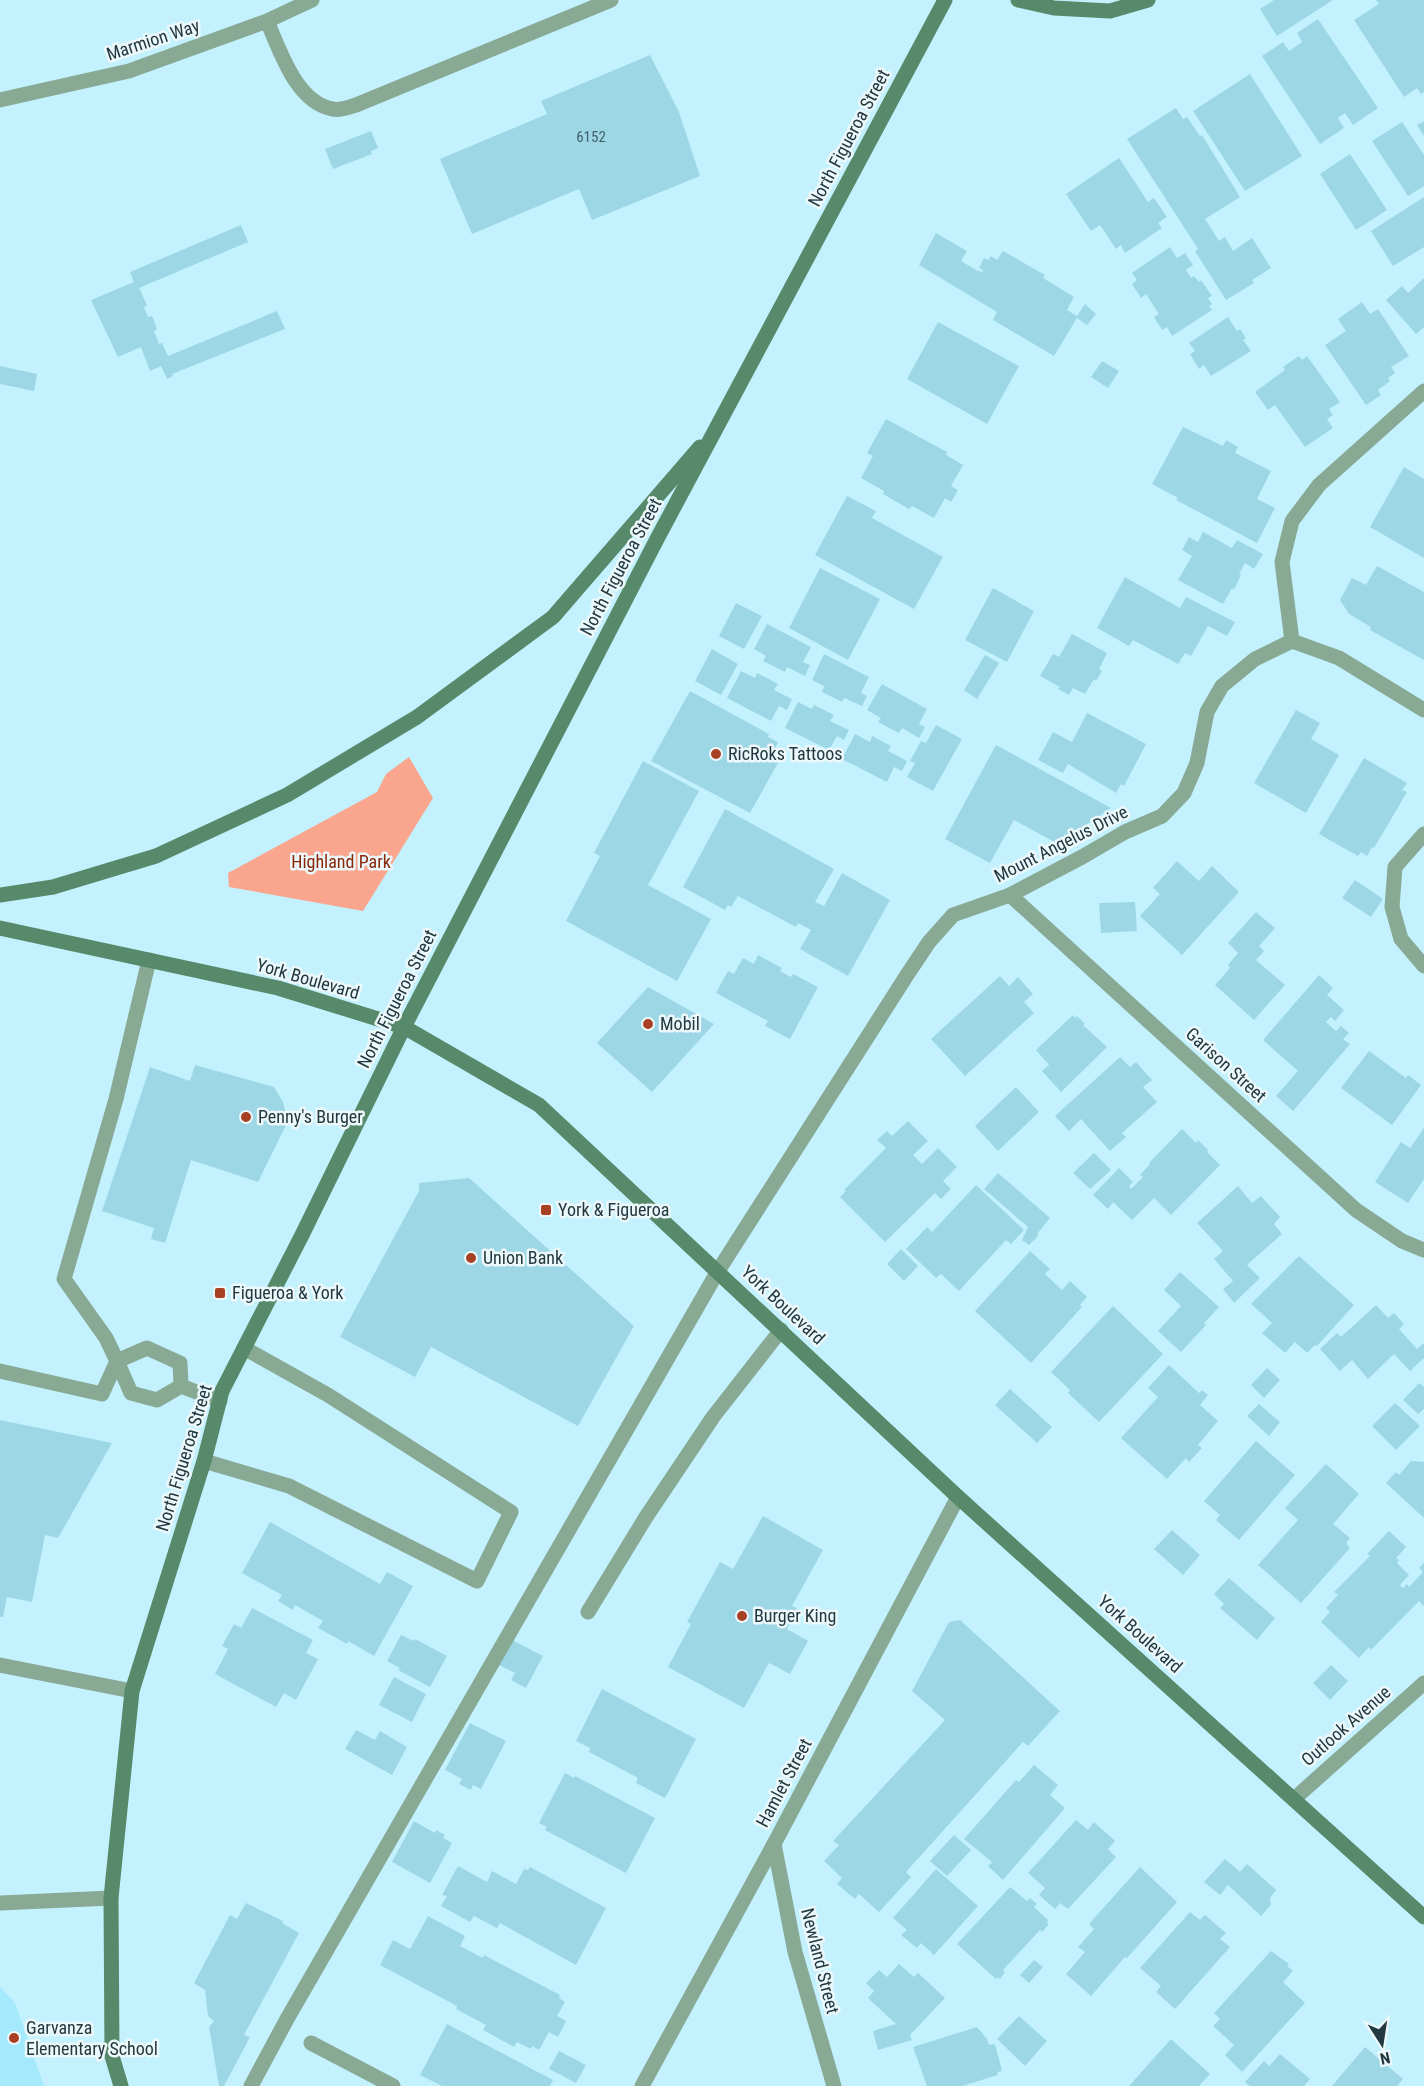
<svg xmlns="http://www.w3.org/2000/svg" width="1424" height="2086" viewBox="0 0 1424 2086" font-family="'Roboto Condensed',sans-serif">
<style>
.built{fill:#a5eafc}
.green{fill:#faa58e}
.building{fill:#9dd7e6}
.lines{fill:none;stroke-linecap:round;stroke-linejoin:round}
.lane{stroke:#88a993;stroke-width:15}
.street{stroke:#88a993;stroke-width:15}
.secondary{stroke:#578a6a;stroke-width:15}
.poi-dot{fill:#a84023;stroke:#edf8fb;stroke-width:2}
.labels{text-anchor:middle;stroke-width:5;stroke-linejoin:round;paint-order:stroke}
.number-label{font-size:15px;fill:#406069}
.street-label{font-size:18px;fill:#21393f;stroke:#edf8fb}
.poi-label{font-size:18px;fill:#21393f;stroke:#edf8fb;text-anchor:start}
.park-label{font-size:18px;fill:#892709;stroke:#edf8fb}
</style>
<rect width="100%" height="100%" fill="#c3f2fe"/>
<polygon class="built" points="0,1987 15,2003 44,2086 0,2086"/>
<polygon class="green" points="409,757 433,798 363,911 229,887 228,873 377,792 386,774"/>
<g class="building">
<polygon points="1274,0 1333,0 1277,36 1260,9"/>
<polygon points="1376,0 1424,0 1424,92 1421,94 1417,88 1404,97 1354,20 1379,4"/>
<polygon points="1318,19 1378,108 1353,125 1345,113 1338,118 1344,128 1320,144 1262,56 1283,42 1289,51 1302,42 1297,33"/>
<polygon points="650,55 679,112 700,176 592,220 579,189 472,234 440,159 547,114 541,101"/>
<polygon points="1250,74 1302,156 1245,191 1193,111"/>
<polygon points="1176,108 1183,119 1187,117 1200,136 1202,135 1240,197 1205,219 1219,241 1225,237 1233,251 1252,238 1271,268 1252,280 1254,283 1226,300 1195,251 1198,249 1127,139"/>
<polygon points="1424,121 1424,136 1417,125"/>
<polygon points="1402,122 1424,155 1424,186 1408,196 1372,141"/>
<polygon points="371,131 378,148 371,151 372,154 333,169 325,149"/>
<polygon points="1350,154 1387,210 1356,230 1320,174"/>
<polygon points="1119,158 1148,202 1154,198 1167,217 1158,223 1162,228 1125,253 1121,245 1116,249 1100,225 1091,231 1066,194"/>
<polygon points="1424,197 1424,247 1393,266 1371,231"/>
<polygon points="241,225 248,242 139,288 147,305 144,307 148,317 152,316 157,329 154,331 159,344 162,343 168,356 277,311 285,329 172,374 173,376 167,379 161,366 150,371 141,347 118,357 91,300 134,282 130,272"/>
<polygon points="936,233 967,251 961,261 976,270 982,272 983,270 979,268 984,258 988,260 991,256 997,260 1003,251 1045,275 1043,278 1074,297 1067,310 1077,316 1085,304 1096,314 1087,325 1077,318 1054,356 993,320 997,312 919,265"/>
<polygon points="1170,247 1177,258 1185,253 1193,265 1186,270 1191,278 1194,276 1199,282 1201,280 1212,296 1208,298 1212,304 1209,306 1212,310 1172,336 1167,327 1162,330 1154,317 1159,314 1146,294 1141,298 1132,284 1137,280 1132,273"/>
<polygon points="1424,278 1424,327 1416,334 1386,300 1402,286 1408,293"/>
<polygon points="1362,302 1370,314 1378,309 1409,356 1391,367 1395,373 1388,378 1390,381 1378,390 1381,395 1366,405 1325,345 1346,331 1338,319"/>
<polygon points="1228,317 1237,331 1240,329 1246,338 1243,340 1251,351 1211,376 1204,365 1199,369 1190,354 1195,351 1189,343"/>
<polygon points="938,322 1019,366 987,424 907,379"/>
<polygon points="1299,356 1302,360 1307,356 1340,402 1329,409 1333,415 1327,419 1333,428 1305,447 1275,405 1268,410 1255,392 1285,370 1283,367"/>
<polygon points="1102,361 1119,371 1108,388 1091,377"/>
<polygon points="0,366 37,374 34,391 0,384"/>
<polygon points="886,419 947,452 946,455 963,465 951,486 958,490 951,502 945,498 934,518 912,506 909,509 883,494 884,491 861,478 873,456 867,453"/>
<polygon points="1183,427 1223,446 1226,440 1238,447 1235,453 1271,471 1257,499 1275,508 1257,543 1176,500 1178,498 1152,484"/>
<polygon points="1404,467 1424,479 1424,558 1370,527"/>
<polygon points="847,496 876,511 872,518 943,557 914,609 815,555"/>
<polygon points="1203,532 1232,548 1237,540 1263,554 1254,569 1245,563 1239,574 1241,575 1234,590 1232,588 1223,604 1178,580 1192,556 1182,550 1189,537 1198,542"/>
<polygon points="1377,566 1424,592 1424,660 1370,630 1371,627 1349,614 1340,600 1352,578 1366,585"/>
<polygon points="820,568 880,599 848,660 789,628"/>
<polygon points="1125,577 1180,608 1186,597 1235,622 1227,636 1208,626 1191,656 1185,653 1178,664 1133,640 1129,646 1097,628"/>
<polygon points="993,588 1034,611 1007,662 965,640"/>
<polygon points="736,603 762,616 744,649 719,636"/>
<polygon points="767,624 811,647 803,662 810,665 805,676 787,667 785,672 763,661 766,656 754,649"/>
<polygon points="1072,634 1107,653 1099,669 1102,671 1096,681 1094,679 1085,694 1073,688 1069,695 1058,689 1060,687 1040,676 1053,654 1059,657"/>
<polygon points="712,649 738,664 721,695 695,681"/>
<polygon points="824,654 869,677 861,693 867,696 862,706 844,698 842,702 822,692 824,686 812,680"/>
<polygon points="985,655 999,663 977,699 964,690"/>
<polygon points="741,671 755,678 757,673 778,684 774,690 792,699 787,710 779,706 771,721 727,698"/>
<polygon points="882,684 927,709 919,724 925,727 919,738 902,728 899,733 878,722 881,718 867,710"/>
<polygon points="690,691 769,734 768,737 778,742 776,747 784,752 750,813 651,761"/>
<polygon points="798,702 812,709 814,705 834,715 830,721 849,730 844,740 837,736 829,750 785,728"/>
<polygon points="1296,710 1320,723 1311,739 1339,755 1306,813 1254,783"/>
<polygon points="1087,713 1146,744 1124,786 1121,784 1116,793 1068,764 1063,773 1038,760 1053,732 1072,742"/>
<polygon points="936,725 962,739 933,791 907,777 915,763 910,761 921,741 926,743"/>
<polygon points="855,734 870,742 872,736 891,746 888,751 907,761 902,771 894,767 887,782 842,759"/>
<polygon points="996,745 1111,808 1058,844 1014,820 990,863 945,839"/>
<polygon points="1364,758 1407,783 1402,790 1407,792 1374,848 1372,847 1367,856 1361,852 1358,856 1319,834"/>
<polygon points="643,761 699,791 648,885 711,919 677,981 566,921 600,856 594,853"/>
<polygon points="725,809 834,869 815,902 824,906 842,873 890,900 848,976 800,949 811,930 798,923 796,927 738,896 731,907 728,905 725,910 683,887"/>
<polygon points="1177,861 1199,881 1212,866 1239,892 1182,955 1140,916 1160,894 1153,888"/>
<polygon points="1355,880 1383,899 1371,917 1342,898"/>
<polygon points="1135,902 1137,931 1101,933 1099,903"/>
<polygon points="1256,912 1275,928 1259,946 1264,951 1256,960 1285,985 1254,1020 1215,985 1230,968 1228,965 1238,953 1228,943"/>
<polygon points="758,955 782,968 780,971 791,977 793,974 818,987 790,1039 765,1026 768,1021 716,993 728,971 734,974 743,958 754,964"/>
<polygon points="1319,975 1333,988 1327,995 1344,1010 1335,1021 1331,1017 1326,1022 1336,1031 1341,1026 1349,1033 1343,1039 1350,1044 1293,1111 1276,1096 1298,1071 1263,1040"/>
<polygon points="1000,976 1009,986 1018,977 1033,994 1024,1002 1034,1013 965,1076 931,1039"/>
<polygon points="648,987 714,1024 652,1092 597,1043"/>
<polygon points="1073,1015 1075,1018 1077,1016 1085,1024 1083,1025 1107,1047 1061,1092 1042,1071 1049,1065 1036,1050"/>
<polygon points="1369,1051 1406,1078 1408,1075 1421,1085 1392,1125 1341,1088"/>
<polygon points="1120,1057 1130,1067 1136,1062 1152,1080 1143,1087 1157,1102 1122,1133 1126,1137 1110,1151 1081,1119 1069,1131 1055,1116"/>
<polygon points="195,1065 274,1087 283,1102 288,1121 258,1182 191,1160 165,1243 151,1239 154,1228 102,1211 150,1067 190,1081"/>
<polygon points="1016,1087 1039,1112 998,1151 975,1126"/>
<polygon points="908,1121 928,1141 913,1155 922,1164 938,1148 957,1167 943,1181 951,1189 941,1199 935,1193 885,1242 840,1197 846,1191 844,1190 886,1148 877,1140 887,1131 892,1136"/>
<polygon points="1424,1128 1424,1179 1408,1203 1375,1182 1401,1142 1410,1148"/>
<polygon points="1182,1129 1196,1143 1198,1140 1208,1150 1207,1152 1220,1165 1171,1215 1154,1198 1132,1220 1113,1202 1108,1209 1093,1195 1119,1168 1133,1182 1129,1186 1131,1189 1143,1177 1140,1175 1150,1164 1149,1163"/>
<polygon points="1094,1153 1111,1170 1090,1189 1073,1173"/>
<polygon points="998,1173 1050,1218 1037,1234 1039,1235 1029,1245 1022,1240 1028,1227 984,1189"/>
<polygon points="469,1178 634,1326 578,1426 431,1347 415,1377 340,1337 419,1191 419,1183"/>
<polygon points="976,1185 1024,1230 1011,1244 1006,1240 959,1291 941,1274 936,1278 906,1249 927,1227 932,1232"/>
<polygon points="1238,1186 1252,1203 1261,1196 1280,1217 1274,1224 1282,1234 1247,1265 1260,1278 1234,1303 1223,1289 1233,1281 1214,1259 1223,1251 1197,1223"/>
<polygon points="901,1249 918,1266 904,1281 887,1264"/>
<polygon points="1030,1251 1050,1269 1045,1274 1062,1290 1070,1281 1087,1297 1080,1305 1082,1307 1031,1363 975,1311"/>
<polygon points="1299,1256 1354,1305 1317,1346 1315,1345 1307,1353 1295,1342 1285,1353 1262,1333 1272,1323 1251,1304"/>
<polygon points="1180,1272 1219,1307 1204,1323 1206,1325 1181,1352 1158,1331 1181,1306 1164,1290"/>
<polygon points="1376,1305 1388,1318 1394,1313 1404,1324 1399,1329 1417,1349 1424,1343 1424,1358 1410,1371 1394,1354 1368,1379 1352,1360 1340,1371 1320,1349 1337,1333 1341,1337"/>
<polygon points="1113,1306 1163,1354 1099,1422 1068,1393 1070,1390 1051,1372"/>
<polygon points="1169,1365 1199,1393 1202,1390 1208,1395 1200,1405 1218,1421 1198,1445 1202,1448 1189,1462 1186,1458 1167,1479 1121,1438 1158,1397 1148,1388"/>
<polygon points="1267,1368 1280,1380 1264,1398 1251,1385"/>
<polygon points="1419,1383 1424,1387 1424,1409 1418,1414 1403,1400"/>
<polygon points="1010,1389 1052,1427 1037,1443 995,1405"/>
<polygon points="1395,1403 1420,1426 1396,1450 1372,1426"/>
<polygon points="1259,1404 1280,1422 1269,1436 1247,1416"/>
<polygon points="0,1420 112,1443 58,1538 45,1535 32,1602 7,1597 3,1617 0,1617"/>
<polygon points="1256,1441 1295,1475 1239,1540 1216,1520 1220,1515 1204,1501"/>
<polygon points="1411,1461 1424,1462 1424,1518 1386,1483 1396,1472 1399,1475"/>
<polygon points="1326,1464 1359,1494 1333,1524 1350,1538 1346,1543 1350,1548 1301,1603 1258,1565 1298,1520 1285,1508"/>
<polygon points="763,1516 823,1550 792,1606 798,1609 787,1629 808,1641 790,1674 769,1663 744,1708 668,1667 691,1624 687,1622 720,1562 733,1569"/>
<polygon points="270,1522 380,1584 387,1572 413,1586 374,1656 348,1641 347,1644 318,1628 323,1621 295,1605 293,1610 278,1601 282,1595 242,1573"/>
<polygon points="1172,1530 1200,1555 1183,1575 1154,1549"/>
<polygon points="1389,1531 1406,1547 1396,1558 1399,1560 1397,1563 1409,1575 1400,1585 1403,1588 1407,1584 1409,1587 1423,1572 1419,1568 1424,1563 1424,1606 1419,1601 1371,1650 1369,1647 1359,1658 1321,1622 1330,1612 1326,1608 1338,1595 1334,1592 1370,1556 1367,1554"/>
<polygon points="1229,1578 1275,1618 1257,1640 1220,1608 1224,1604 1214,1594"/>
<polygon points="252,1608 313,1640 306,1653 318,1659 296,1700 284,1693 276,1707 215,1674 228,1649 222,1646 234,1624 241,1628"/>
<polygon points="960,1620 1060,1711 1028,1746 1023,1742 906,1872 911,1877 879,1912 859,1894 855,1899 837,1884 842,1878 824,1861 839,1845 833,1841 945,1720 912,1691 949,1622"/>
<polygon points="401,1635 414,1641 415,1639 447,1656 430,1687 398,1670 400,1668 387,1661"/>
<polygon points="512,1640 543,1656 526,1688 511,1680 515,1673 499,1665"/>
<polygon points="1331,1665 1348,1681 1330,1700 1313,1683"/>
<polygon points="394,1677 426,1694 412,1722 379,1705"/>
<polygon points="602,1689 696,1739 665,1798 636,1783 638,1778 589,1752 590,1748 576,1741"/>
<polygon points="470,1723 506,1741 481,1789 473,1785 471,1790 459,1784 462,1779 445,1770"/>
<polygon points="356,1730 375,1740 380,1731 407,1747 392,1775 345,1749"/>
<polygon points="1034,1765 1058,1785 1050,1795 1065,1808 1003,1880 988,1866 992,1862 964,1839 1016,1780 1019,1782"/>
<polygon points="565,1773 574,1778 575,1776 655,1818 626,1873 545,1830 547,1827 539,1823"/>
<polygon points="1076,1820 1088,1830 1094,1822 1115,1841 1108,1849 1116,1857 1068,1909 1060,1903 1055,1909 1039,1895 1045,1888 1028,1873"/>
<polygon points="414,1821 435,1833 436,1830 445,1835 443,1838 452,1843 430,1883 392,1862"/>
<polygon points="954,1835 971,1850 947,1876 930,1861"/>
<polygon points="1225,1859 1240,1872 1247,1864 1276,1890 1270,1898 1271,1905 1261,1916 1228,1885 1220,1895 1204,1882"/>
<polygon points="458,1866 487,1882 492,1871 516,1884 524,1869 528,1870 530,1867 606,1908 576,1965 500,1923 497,1928 474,1916 470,1922 441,1906 447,1896 442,1895"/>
<polygon points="1140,1867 1177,1902 1127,1958 1125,1957 1091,1996 1066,1974 1085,1952 1078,1947 1094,1929 1089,1924"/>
<polygon points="936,1869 978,1906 934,1955 921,1943 917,1948 901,1935 907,1930 893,1918"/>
<polygon points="1010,1887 1027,1901 1030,1898 1037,1904 1034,1907 1048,1920 1047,1923 1049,1924 1042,1932 1040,1930 1003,1970 1005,1972 1000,1979 998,1977 996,1979 957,1944"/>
<polygon points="246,1903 283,1921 282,1923 299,1933 244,2035 250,2037 224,2086 219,2086 209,2027 214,2021 208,2016 205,1990 194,1983 230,1915 237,1919"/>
<polygon points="1190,1912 1200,1920 1205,1915 1226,1933 1220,1939 1230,1947 1175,2009 1156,1992 1161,1986 1140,1968"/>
<polygon points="428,1916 465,1936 460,1946 483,1958 484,1955 560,1995 559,1998 565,2002 557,2016 566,2021 558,2037 549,2032 539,2050 532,2046 531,2049 517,2042 514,2047 483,2030 486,2025 456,2009 457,2006 380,1965 393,1940 410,1949"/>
<polygon points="1271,1951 1289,1964 1287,1966 1293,1971 1283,1982 1305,2003 1242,2072 1225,2055 1234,2045 1213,2026 1220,2019 1214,2013"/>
<polygon points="1034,1960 1043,1967 1029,1983 1020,1975"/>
<polygon points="899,1964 914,1977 918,1973 945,1998 910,2035 912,2040 878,2050 873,2031 896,2024 868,1998 874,1991 866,1983 879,1970 887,1977"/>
<polygon points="1019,2016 1047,2041 1025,2066 997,2039"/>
<polygon points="447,2024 553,2080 550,2086 442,2086 420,2075"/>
<polygon points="977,2027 987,2039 989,2045 995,2044 1002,2071 997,2072 998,2075 962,2086 927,2086 913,2047"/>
<polygon points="1171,2039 1210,2074 1199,2086 1129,2086"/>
<polygon points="1365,2047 1403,2079 1397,2086 1332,2086"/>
<polygon points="559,2051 586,2065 576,2083 549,2069"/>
<polygon points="1280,2054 1310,2079 1304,2086 1250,2086 1245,2082 1264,2061 1269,2066"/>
</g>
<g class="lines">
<g class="lane">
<path d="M267 21C280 50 296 103 333 109 340 111 349 107 356 105L611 0"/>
<polygon points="147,1348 180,1363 181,1386 157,1400 131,1393 117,1361"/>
<polyline points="0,1371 102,1394 117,1361 106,1338 64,1279 116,1099 149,960"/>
<polyline points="181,1386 220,1401"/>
<polyline points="204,1461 289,1486 477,1581 511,1512 328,1395 244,1348"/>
<polyline points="588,1612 646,1517 713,1417 781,1330"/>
<polyline points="311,2043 393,2086"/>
<polyline points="251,2086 287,2019 718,1271"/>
</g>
<g class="street">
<polyline points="0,100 129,71 267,21 312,0"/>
<polyline points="1292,641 1282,562 1292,521 1319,485 1424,391"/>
<polyline points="1424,834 1395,867 1392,907 1401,939 1424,966"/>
<polyline points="1010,895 1356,1210 1402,1241 1424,1250"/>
<polyline points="718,1271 907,975 929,942 953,915 1010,895 1082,857 1125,832 1162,816 1184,793 1197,763 1207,712 1222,686 1255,659 1292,641 1339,658 1424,710"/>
<polyline points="0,1665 132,1691"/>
<polyline points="1294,1799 1424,1683"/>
<polyline points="774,1844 795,1952 834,2086"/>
<polyline points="0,1903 111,1898"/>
<polyline points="642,2086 774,1844 958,1497"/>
</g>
<g class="secondary">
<polyline points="1018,0 1054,8 1110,11 1148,0"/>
<polyline points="0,895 53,887 156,856 287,795 417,717 553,617 700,447"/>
<polyline points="0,928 278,988 404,1027 539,1105 958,1497 1424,1917"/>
<polyline points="121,2086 112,2056 111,1898 132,1691 204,1461 222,1391 302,1235 404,1027 657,539 945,0"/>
</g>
</g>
<g class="poi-dot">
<circle cx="716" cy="754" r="6"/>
<circle cx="648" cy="1024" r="6"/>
<circle cx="246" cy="1117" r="6"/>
<rect x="540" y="1204" width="12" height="12" rx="3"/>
<circle cx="471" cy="1258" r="6"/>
<rect x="214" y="1287" width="12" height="12" rx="3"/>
<circle cx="742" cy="1616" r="6"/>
<circle cx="14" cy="2038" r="6"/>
</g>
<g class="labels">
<g class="number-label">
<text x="591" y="142">6152</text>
</g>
<g class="street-label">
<text transform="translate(153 40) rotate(-18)" y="6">Marmion Way</text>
<text transform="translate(849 138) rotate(-62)" y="6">North Figueroa Street</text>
<text transform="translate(621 567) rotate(-62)" y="6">North Figueroa Street</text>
<text transform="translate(1061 844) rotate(-27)" y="6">Mount Angelus Drive</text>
<text transform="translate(308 979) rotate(16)" y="6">York Boulevard</text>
<text transform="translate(397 999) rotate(-63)" y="6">North Figueroa Street</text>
<text transform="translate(1226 1065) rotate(42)" y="6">Garison Street</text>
<text transform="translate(783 1305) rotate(43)" y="6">York Boulevard</text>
<text transform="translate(184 1458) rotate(-73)" y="6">North Figueroa Street</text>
<text transform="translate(1140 1634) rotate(42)" y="6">York Boulevard</text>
<text transform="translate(1346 1726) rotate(-41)" y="6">Outlook Avenue</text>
<text transform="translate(784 1783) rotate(-62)" y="6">Hamlet Street</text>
<text transform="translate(820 1961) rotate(76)" y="6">Newland Street</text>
</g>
<g class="poi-label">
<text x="728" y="760">RicRoks Tattoos</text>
<text x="660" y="1030">Mobil</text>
<text x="258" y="1123">Penny's Burger</text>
<text x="558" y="1216">York &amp; Figueroa</text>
<text x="483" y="1264">Union Bank</text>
<text x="232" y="1299">Figueroa &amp; York</text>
<text x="754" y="1622">Burger King</text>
<text x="26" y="2034">Garvanza<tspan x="26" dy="21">Elementary School</tspan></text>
</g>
<g class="park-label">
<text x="341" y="868">Highland Park</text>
</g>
</g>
<g transform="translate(1382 2044) rotate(168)" stroke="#edf8fb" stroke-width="4.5" paint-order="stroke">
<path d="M0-4.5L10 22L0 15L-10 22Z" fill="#21393f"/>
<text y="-9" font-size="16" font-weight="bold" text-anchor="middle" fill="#21393f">N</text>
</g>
</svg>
